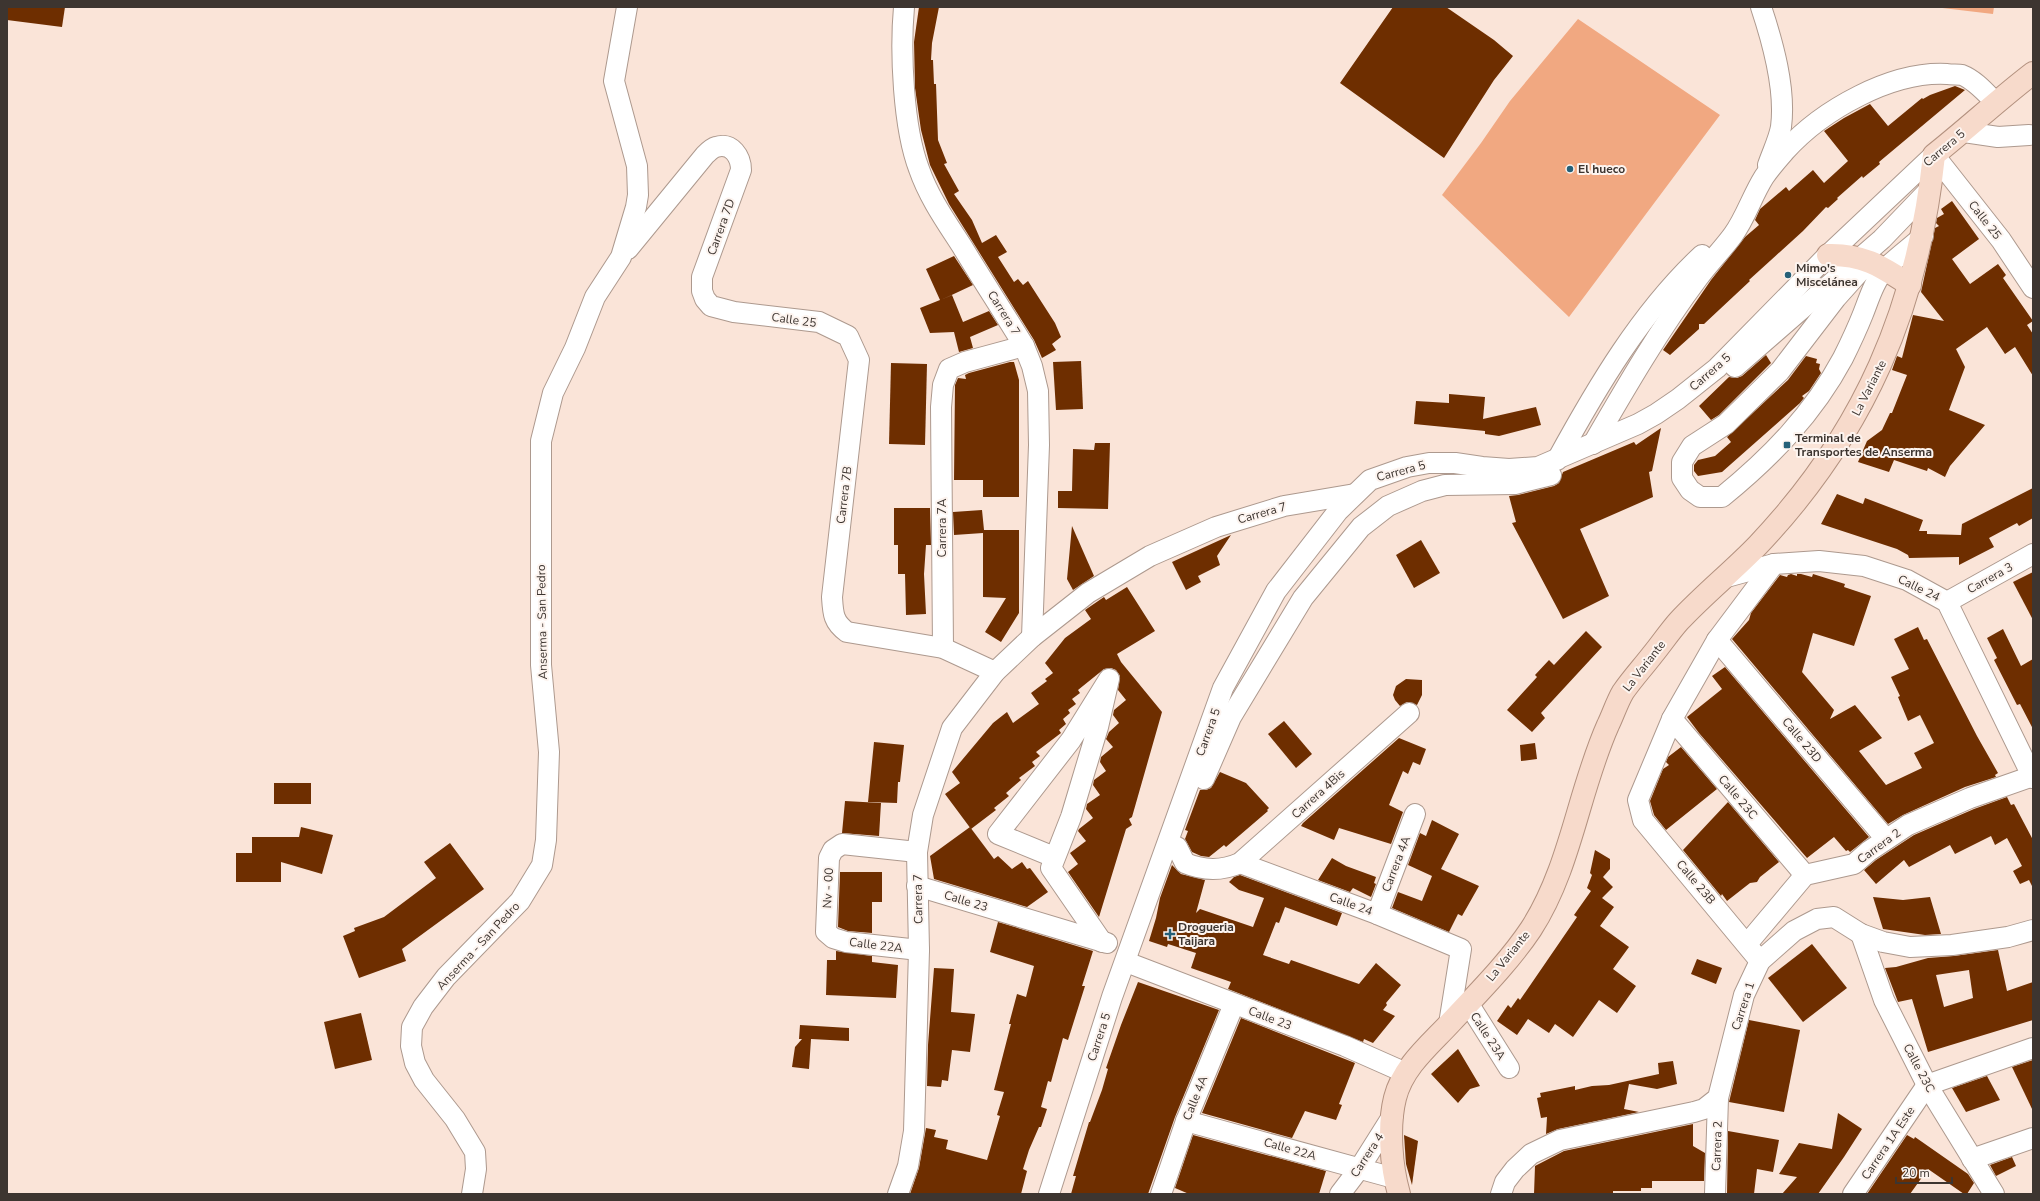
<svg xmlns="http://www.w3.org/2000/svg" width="2040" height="1201" viewBox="0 0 2040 1201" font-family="'Nunito Sans',sans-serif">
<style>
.green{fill:#f1a881}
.building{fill:#6e2e00;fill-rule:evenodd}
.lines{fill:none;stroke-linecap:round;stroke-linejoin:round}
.minor-casing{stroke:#ad998e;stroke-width:22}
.major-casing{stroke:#b3917f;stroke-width:24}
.minor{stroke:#fff;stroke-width:20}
.major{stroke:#f7dacb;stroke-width:22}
.poi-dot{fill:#256078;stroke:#fdf4ef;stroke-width:1.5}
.labels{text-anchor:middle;stroke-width:4;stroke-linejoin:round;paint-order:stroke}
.street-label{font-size:12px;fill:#3d3530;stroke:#fdf4ef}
.poi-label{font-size:12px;font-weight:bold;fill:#3d3530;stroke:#fdf4ef;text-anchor:start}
</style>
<rect width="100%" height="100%" fill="#fae4d8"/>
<g class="green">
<polygon points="1934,7 1994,7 1993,14"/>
<polygon points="1578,19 1720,115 1569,317 1442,195 1481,143 1510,101"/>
</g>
<g class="building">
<polygon points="7,7 65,7 62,27 7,20"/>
<polygon points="919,7 939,7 932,43 931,60 933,60 934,84 936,84 938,140 947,163 944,164 959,191 954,194 972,220 982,243 996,235 1007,252 998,257 1014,282 1018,279 1023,285 1028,281 1055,323 1061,337 1052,344 1056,350 1042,358 1034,340 949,204 930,165 921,130 915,88 914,42"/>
<polygon points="1393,7 1446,7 1494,40 1513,56 1494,80 1444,158 1340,83"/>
<polygon points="1955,86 1965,90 1879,162 1880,164 1863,178 1862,176 1837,198 1838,199 1828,208 1826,207 1803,231 1749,280 1750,281 1704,324 1699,324 1699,329 1670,355 1663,350 1711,280 1745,237 1759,225 1755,220 1760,209 1786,187 1789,191 1813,170 1824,183 1848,161 1824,131 1844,118 1870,104 1888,126 1922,98 1923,99 1930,95"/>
<polygon points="1952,201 1979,239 1952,259 1970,284 1998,264 2006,275 2003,278 2033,321 2027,325 2033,334 2033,376 2015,347 2005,354 1987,327 1956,349 1965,367 1949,410 1985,425 1950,466 1945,477 1928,468 1927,471 1894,460 1889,472 1858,462 1867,441 1882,430 1890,413 1892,413 1907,375 1892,370 1897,356 1902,358 1913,315 1944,321 1921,292 1935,228 1939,226 1936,223 1937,218 1944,214 1941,209"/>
<polygon points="954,256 973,285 941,300 952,295 963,322 989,311 998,325 970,337 973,348 959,352 954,332 930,333 920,308 940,300 926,269"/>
<polygon points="1766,355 1771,363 1719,415 1711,420 1699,406 1729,377 1737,378 1742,376"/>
<polygon points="1806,356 1817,359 1816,363 1820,364 1819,369 1821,373 1809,391 1802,396 1804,398 1800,403 1722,472 1698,476 1694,471 1694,465 1698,460 1715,456 1731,442 1727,437 1788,380"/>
<polygon points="1081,361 1083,409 1056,410 1053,362"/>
<polygon points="1010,362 1014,362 1019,380 1019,497 983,497 983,480 954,480 955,385 958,378 966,379 965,375 969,373"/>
<polygon points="891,363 927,364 925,445 889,444"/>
<polygon points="1449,394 1485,397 1483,419 1536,407 1541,425 1499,436 1485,434 1485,431 1414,424 1416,401 1449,403"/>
<polygon points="1661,428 1652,471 1649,472 1653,497 1580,529 1609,596 1563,619 1512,523 1516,522 1509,496 1518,495 1554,486 1559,483 1563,472 1634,442 1636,445"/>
<polygon points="1095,443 1110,443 1108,509 1058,508 1058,491 1072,491 1073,449 1094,450"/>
<polygon points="2033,488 2033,518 2019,526 2017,523 1989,538 1994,547 1959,565 1959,557 1909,558 1908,555 1897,549 1821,524 1837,494 1863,504 1865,498 1923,520 1919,531 1927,531 1927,534 1961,535 1962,524"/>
<polygon points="894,508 930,508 931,545 926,545 924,574 926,614 906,615 905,574 898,574 898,545 894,545"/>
<polygon points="982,510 984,530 1019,530 1019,613 1001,642 985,632 1006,598 983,597 983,533 954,535 953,512"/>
<polygon points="1072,526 1094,576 1073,590 1067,579"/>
<polygon points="1231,535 1217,556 1220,565 1198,576 1201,582 1186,590 1172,562"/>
<polygon points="1421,540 1440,573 1414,588 1396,555"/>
<polygon points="2033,572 2033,620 2013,582"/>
<polygon points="1791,574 1797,576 1797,574 1801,574 1812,577 1813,574 1845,584 1844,587 1871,596 1854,646 1813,633 1802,672 1834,710 1830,719 1855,705 1882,738 1859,751 1886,785 1922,768 1914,753 1934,743 1920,715 1908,721 1898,697 1900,696 1891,677 1909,669 1894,639 1918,627 1924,640 1927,639 1977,736 1998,773 1995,775 1996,777 1965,787 1903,815 1888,824 1732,639 1749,620 1751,613 1780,575 1787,577 1788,575"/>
<polygon points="1127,587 1155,631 1117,654 1121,662 1162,712 1132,817 1129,819 1132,825 1126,829 1099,917 1068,872 1078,864 1070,853 1086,841 1078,831 1079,829 1093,818 1086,809 1087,804 1100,795 1093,785 1094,780 1106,771 1100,762 1101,757 1113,747 1106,739 1109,732 1119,723 1113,715 1114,710 1126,700 1118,690 1120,676 1116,670 1111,668 1104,669 1078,690 1080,693 1072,699 1076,704 1068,710 1070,713 1063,719 1066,724 1059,730 1061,733 1036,752 1040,756 1032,762 1035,766 1019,778 1021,780 1006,793 1009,796 994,808 996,810 971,829 945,794 960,783 952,772 993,723 1007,712 1013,723 1039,704 1031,693 1047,681 1045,679 1053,673 1045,663 1065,638 1091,619 1085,610 1104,597 1106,600"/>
<polygon points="2003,629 2021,666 2033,659 2033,729 2020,704 2017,705 1994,660 1997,658 1987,638"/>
<polygon points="1586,631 1602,647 1541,713 1545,718 1532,732 1507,710 1537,677 1535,675 1549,660 1554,665"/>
<polygon points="1725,667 1869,837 1850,852 1848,850 1846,851 1834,837 1807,858 1699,733 1687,717 1722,689 1712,676"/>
<polygon points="1406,679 1422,680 1422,695 1417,705 1407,702 1400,706 1395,700 1393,695 1396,686"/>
<polygon points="1284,721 1312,754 1296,768 1268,734"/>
<polygon points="1399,738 1426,749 1420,765 1413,762 1408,774 1403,771 1389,805 1403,812 1391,844 1339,828 1334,840 1301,826 1303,823"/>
<polygon points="874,742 904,745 900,782 898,782 897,803 868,802"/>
<polygon points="1535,743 1537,759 1521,761 1520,745"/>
<polygon points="1681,747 1717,789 1666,830 1654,815 1650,801 1663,769 1669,765 1666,762 1668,757"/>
<polygon points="1220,772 1246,783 1269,808 1267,810 1268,811 1226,847 1224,845 1209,857 1201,856 1192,852 1185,839 1188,831 1185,830 1200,790 1206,790 1211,788"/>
<rect x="274" y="783" width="37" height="21"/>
<polygon points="2007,797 2011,805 2014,804 2033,840 2033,888 2029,880 2020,884 2013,871 2022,866 2007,838 1995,845 1991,836 1955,854 1950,845 1909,867 1904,860 1876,884 1864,870 1876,860 1914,835 1974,809"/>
<polygon points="845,801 881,803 879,836 842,833"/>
<polygon points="1728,802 1779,862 1760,877 1757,882 1750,883 1727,901 1722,894 1721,896 1683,850"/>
<polygon points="1432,820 1459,834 1441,869 1479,886 1462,916 1458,914 1449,932 1392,908 1398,892 1422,901 1432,876 1408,865 1420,833 1426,836"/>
<polygon points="301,827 333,835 322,874 281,862 281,882 236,882 236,853 252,853 252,837 299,837"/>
<polygon points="970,827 994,859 998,856 1012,869 1022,862 1027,869 1030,868 1048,892 1027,907 934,879 930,856"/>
<polygon points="450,843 484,889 402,949 406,961 359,978 343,936 355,931 354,928 384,917 436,878 424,862"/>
<polygon points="1595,850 1610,859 1610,869 1603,877 1613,887 1602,898 1614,907 1600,926 1629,947 1613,969 1636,986 1617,1013 1599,1000 1573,1037 1555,1024 1549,1033 1528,1019 1517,1035 1497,1021 1508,1005 1511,1008 1518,998 1520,1000 1577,917 1574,915 1591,891 1587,888 1592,875 1590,873"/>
<polygon points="1332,858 1346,866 1376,877 1374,883 1376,884 1371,897 1353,888 1350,892 1318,880"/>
<polygon points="1172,865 1181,874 1205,880 1196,913 1200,909 1253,927 1264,898 1239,890 1229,882 1234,877 1240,875 1342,913 1337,926 1285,907 1279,923 1276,922 1263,955 1289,964 1291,960 1359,984 1376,963 1401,985 1386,1003 1387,1005 1383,1010 1395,1016 1373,1043 1364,1039 1363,1042 1228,989 1231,982 1191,968 1196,953 1168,944 1167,947 1149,941 1156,918 1160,898"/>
<polygon points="840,872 882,872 882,902 872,902 872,933 848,931 838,927"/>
<polygon points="1873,897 1903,900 1930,897 1941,934 1925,935 1883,929"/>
<polygon points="998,922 1093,951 1082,986 1085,986 1068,1040 1063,1038 1051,1082 1048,1081 1041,1107 1047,1109 1041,1127 1039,1127 1029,1150 1023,1169 1027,1171 1021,1194 910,1194 919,1168 926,1128 936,1130 934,1137 948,1140 946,1149 987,1160 1000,1116 997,1115 1004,1092 994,1090 1011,1024 1009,1024 1017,994 1026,997 1034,966 990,952"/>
<polygon points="1812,944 1847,988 1803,1022 1768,978"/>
<path d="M1998 950 2007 991 2033 982V1020L1928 1052 1912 999 1898 1002 1885 968 1896 967 1928 958 1954 956ZM1969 970 1973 998 1944 1007 1936 975Z"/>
<polygon points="836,951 872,956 872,962 898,965 896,998 826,995 827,960 836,960"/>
<polygon points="1697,959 1722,968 1716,984 1691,974"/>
<polygon points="934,968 954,969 951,1012 975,1014 970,1052 952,1050 948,1081 942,1080 941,1087 927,1086 928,1045"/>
<polygon points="1138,982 1219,1010 1175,1117 1148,1194 1071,1194 1076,1176 1073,1176 1089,1122 1090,1122 1102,1090 1108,1069 1106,1068 1121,1025"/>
<polygon points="361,1013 372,1060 335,1069 324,1022"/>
<polygon points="1241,1018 1355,1063 1339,1104 1342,1105 1336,1120 1305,1111 1292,1138 1202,1113"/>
<polygon points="1749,1020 1800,1030 1784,1112 1729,1102"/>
<polygon points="800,1025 849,1028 849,1041 811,1039 809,1069 792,1067 795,1047 802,1039 799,1039"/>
<polygon points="1458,1049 1480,1086 1470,1089 1458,1103 1431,1074"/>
<polygon points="2033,1060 2033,1111 2012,1067"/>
<polygon points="1673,1061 1677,1084 1657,1089 1629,1084 1624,1109 1639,1112 1558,1129 1546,1134 1547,1117 1541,1118 1537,1098 1541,1097 1540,1093 1575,1086 1575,1090 1592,1086 1609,1085 1659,1074 1658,1063"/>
<polygon points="1987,1076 2000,1100 1966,1112 1952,1088"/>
<polygon points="1838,1113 1862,1129 1844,1157 1818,1194 1782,1194 1797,1177 1779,1174 1799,1143 1832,1149"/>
<polygon points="1693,1124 1693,1146 1705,1153 1704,1181 1652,1181 1652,1188 1641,1188 1641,1191 1613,1191 1613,1194 1534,1194 1535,1166 1564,1151"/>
<polygon points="1728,1131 1779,1140 1773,1172 1757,1169 1754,1194 1727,1194"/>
<polygon points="1193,1135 1326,1171 1319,1194 1189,1194 1175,1188"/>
<polygon points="1404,1135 1418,1141 1412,1185 1406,1164"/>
<polygon points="1907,1135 1914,1139 1915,1137 1968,1174 1974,1183 1967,1194 1964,1194 1928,1169 1910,1194 1867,1194"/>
<polygon points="2012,1157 2016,1166 1996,1176 1990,1165"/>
</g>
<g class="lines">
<defs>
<g id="minor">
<path d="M904 7C900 51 903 127 919 169 929 198 947 223 963 248 983 281 1004 313 1024 346L1032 366 1038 391 1039 445 1032 637"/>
<path d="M1761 7C1773 43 1786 89 1781 127 1779 139 1772 153 1768 165"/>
<polyline points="1964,132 1998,137 2029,135"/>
<path d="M628 249 705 155C708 152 712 148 716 147 732 142 741 157 741 170L702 277V291L705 299 711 306 734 312 819 322 848 336 859 360 832 597C833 613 833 622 847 632L943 648 995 672"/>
<path d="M1862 269 1836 298 1780 371 1726 424 1692 446 1682 462V478L1690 490 1700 497H1722C1771 457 1813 414 1843 358 1850 344 1857 329 1863 314 1869 299 1874 281 1886 268 1897 257 1911 247 1923 236"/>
<polyline points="1735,367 1882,239 1930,189"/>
<path d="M1593 444C1626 387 1659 330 1698 278 1709 263 1722 250 1733 235 1746 217 1752 196 1764 177 1770 168 1778 159 1785 151 1822 110 1891 71 1947 74 1952 75 1958 74 1962 75 1975 80 1986 93 1995 102"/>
<path d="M1557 460C1597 387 1641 312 1702 255"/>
<polyline points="1723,578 1774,564 1819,561 1864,566 1907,580 1947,602 2033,778"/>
<polyline points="1947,602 2033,554"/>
<polyline points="1717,640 1886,839"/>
<polyline points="943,648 941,407 943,385 949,369 965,362 1024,346"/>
<polyline points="1672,719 1805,875"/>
<polyline points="1204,779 1231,717 1303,598 1361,527 1388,506 1422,491 1445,485 1515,484 1551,475"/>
<path d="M1177 847 1185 863C1204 871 1222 871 1240 863L1409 713"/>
<polyline points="917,852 842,844 833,850 829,858 826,932 833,938 846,942 919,950"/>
<polyline points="1054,857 998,834 1071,740 1109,679 1098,727 1071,817 1051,868 1102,942"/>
<polyline points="1240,863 1377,914 1461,949 1449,1024"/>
<polyline points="917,886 1107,943"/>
<polyline points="1377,914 1415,814"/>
<polyline points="1861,934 1884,1000 1927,1085 1994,1194"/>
<polyline points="1747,944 1805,875 1854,864 1869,851 1908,825 1970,798 2033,776"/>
<polyline points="1760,961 1643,820 1638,800 1672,719 1717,640 1774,564"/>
<polyline points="1134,965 1345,1046 1406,1073"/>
<polyline points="1468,1003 1509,1068"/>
<polyline points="1186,1121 1394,1178"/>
<polyline points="1972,1159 2033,1138"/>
<polyline points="472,1194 476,1169 475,1152 455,1119 424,1080 415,1063 411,1046 412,1027 423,1007 446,977 520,901 542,865 546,840 549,752 541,665 541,441 553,393 575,348 595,297 621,257 636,207 638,195 637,166 614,81 627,7"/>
<polyline points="898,1194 908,1166 914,1131 919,950 917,852 923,815 952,728 995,672 1032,637 1088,593 1150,556 1216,527 1284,506 1355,494"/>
<polyline points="1049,1194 1112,997 1223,688 1276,591 1338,511 1370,480 1407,467 1429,463 1455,463 1482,467 1509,469 1538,467 1638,424 1656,414 1678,399 1717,368 1828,255 1934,155 2001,240 2033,288"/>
<polyline points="1161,1194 1186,1121 1234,1004"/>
<polyline points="1340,1194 1359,1169 1393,1115"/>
<polyline points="1501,1194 1505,1182 1515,1169 1531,1154 1560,1140 1694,1112 1704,1109 1718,1098 1744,995 1760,961 1794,931 1817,919 1834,917 1861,934 1883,942 1910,947 1952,945 2008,937 2033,930"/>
<polyline points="1715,1194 1718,1098"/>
<polyline points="1853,1194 1927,1085 2033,1048"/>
</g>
<g id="major">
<path d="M1828 255C1864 254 1882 267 1910 285"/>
<path d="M1399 1194C1391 1166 1388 1126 1395 1098 1403 1066 1431 1044 1452 1021 1479 992 1509 962 1531 929 1571 867 1578 792 1608 725 1613 715 1617 702 1623 692 1632 679 1643 667 1653 654 1662 643 1670 631 1679 621 1704 594 1733 571 1758 545 1864 433 1918 308 1934 155 1968 128 1999 99 2033 73"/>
</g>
</defs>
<use href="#minor" class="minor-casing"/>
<use href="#major" class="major-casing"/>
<use href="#minor" class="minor"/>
<use href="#major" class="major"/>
</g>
<g class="poi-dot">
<circle cx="1570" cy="169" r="4"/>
<circle cx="1788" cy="275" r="4"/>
<rect x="1783" y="441" width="8" height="8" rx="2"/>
<path d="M1168 928h4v4h4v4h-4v4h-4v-4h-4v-4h4z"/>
</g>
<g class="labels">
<g class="street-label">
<text transform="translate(1944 148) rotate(-40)" y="4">Carrera 5</text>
<text transform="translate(1985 220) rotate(52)" y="4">Calle 25</text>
<text transform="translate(721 227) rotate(-70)" y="4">Carrera 7D</text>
<text transform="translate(1004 313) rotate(58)" y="4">Carrera 7</text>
<text transform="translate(794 320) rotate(8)" y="4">Calle 25</text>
<text transform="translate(1710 372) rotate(-41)" y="4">Carrera 5</text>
<text transform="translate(1869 388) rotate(-63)" y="4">La Variante</text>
<text transform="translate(1401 471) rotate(-15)" y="4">Carrera 5</text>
<text transform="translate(844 495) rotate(-83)" y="4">Carrera 7B</text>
<text transform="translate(1262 513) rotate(-16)" y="4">Carrera 7</text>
<text transform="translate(942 528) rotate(-90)" y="4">Carrera 7A</text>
<text transform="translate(1990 578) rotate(-29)" y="4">Carrera 3</text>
<text transform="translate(1919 588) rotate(26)" y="4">Calle 24</text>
<text transform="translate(542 622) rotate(-91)" y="4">Anserma - San Pedro</text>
<text transform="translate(1644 666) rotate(-52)" y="4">La Variante</text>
<text transform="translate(1208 732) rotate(-70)" y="4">Carrera 5</text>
<text transform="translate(1802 740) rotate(50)" y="4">Calle 23D</text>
<text transform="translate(1318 794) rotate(-42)" y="4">Carrera 4Bis</text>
<text transform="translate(1738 797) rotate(50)" y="4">Calle 23C</text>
<text transform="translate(1879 846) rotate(-36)" y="4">Carrera 2</text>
<text transform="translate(1396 864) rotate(-69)" y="4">Carrera 4A</text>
<text transform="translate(1696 882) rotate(50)" y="4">Calle 23B</text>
<text transform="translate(828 888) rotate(-87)" y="4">Nv - 00</text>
<text transform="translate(918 899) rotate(-91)" y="4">Carrera 7</text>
<text transform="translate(966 901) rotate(17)" y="4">Calle 23</text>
<text transform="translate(1351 904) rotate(20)" y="4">Calle 24</text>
<text transform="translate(876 945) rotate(7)" y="4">Calle 22A</text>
<text transform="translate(478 946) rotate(-47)" y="4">Anserma - San Pedro</text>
<text transform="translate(1508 956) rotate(-51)" y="4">La Variante</text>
<text transform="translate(1743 1006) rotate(-72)" y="4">Carrera 1</text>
<text transform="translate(1270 1018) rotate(21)" y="4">Calle 23</text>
<text transform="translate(1488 1036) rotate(57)" y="4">Calle 23A</text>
<text transform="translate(1099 1037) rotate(-72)" y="4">Carrera 5</text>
<text transform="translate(1919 1068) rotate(62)" y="4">Calle 23C</text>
<text transform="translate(1195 1098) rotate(-68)" y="4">Calle 4A</text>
<text transform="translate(1888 1143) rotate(-56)" y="4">Carrera 1A Este</text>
<text transform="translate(1717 1146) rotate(-88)" y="4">Carrera 2</text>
<text transform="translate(1290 1149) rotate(16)" y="4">Calle 22A</text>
<text transform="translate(1367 1155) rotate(-57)" y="4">Carrera 4</text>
</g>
<g class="poi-label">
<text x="1578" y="173">El hueco</text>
<text x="1796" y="272">Mimo's<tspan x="1796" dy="14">Miscelánea</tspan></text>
<text x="1795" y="442">Terminal de<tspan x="1795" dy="14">Transportes de Anserma</tspan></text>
<text x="1178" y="931">Drogueria<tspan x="1178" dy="14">Taijara</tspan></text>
</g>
</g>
<rect width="2040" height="1201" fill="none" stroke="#3d3530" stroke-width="16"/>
<path d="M1896 1177v6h56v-6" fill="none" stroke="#3d3530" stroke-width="2"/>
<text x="1902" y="1177" font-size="12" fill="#3d3530" stroke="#fdf4ef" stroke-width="3" paint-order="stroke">20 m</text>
</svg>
